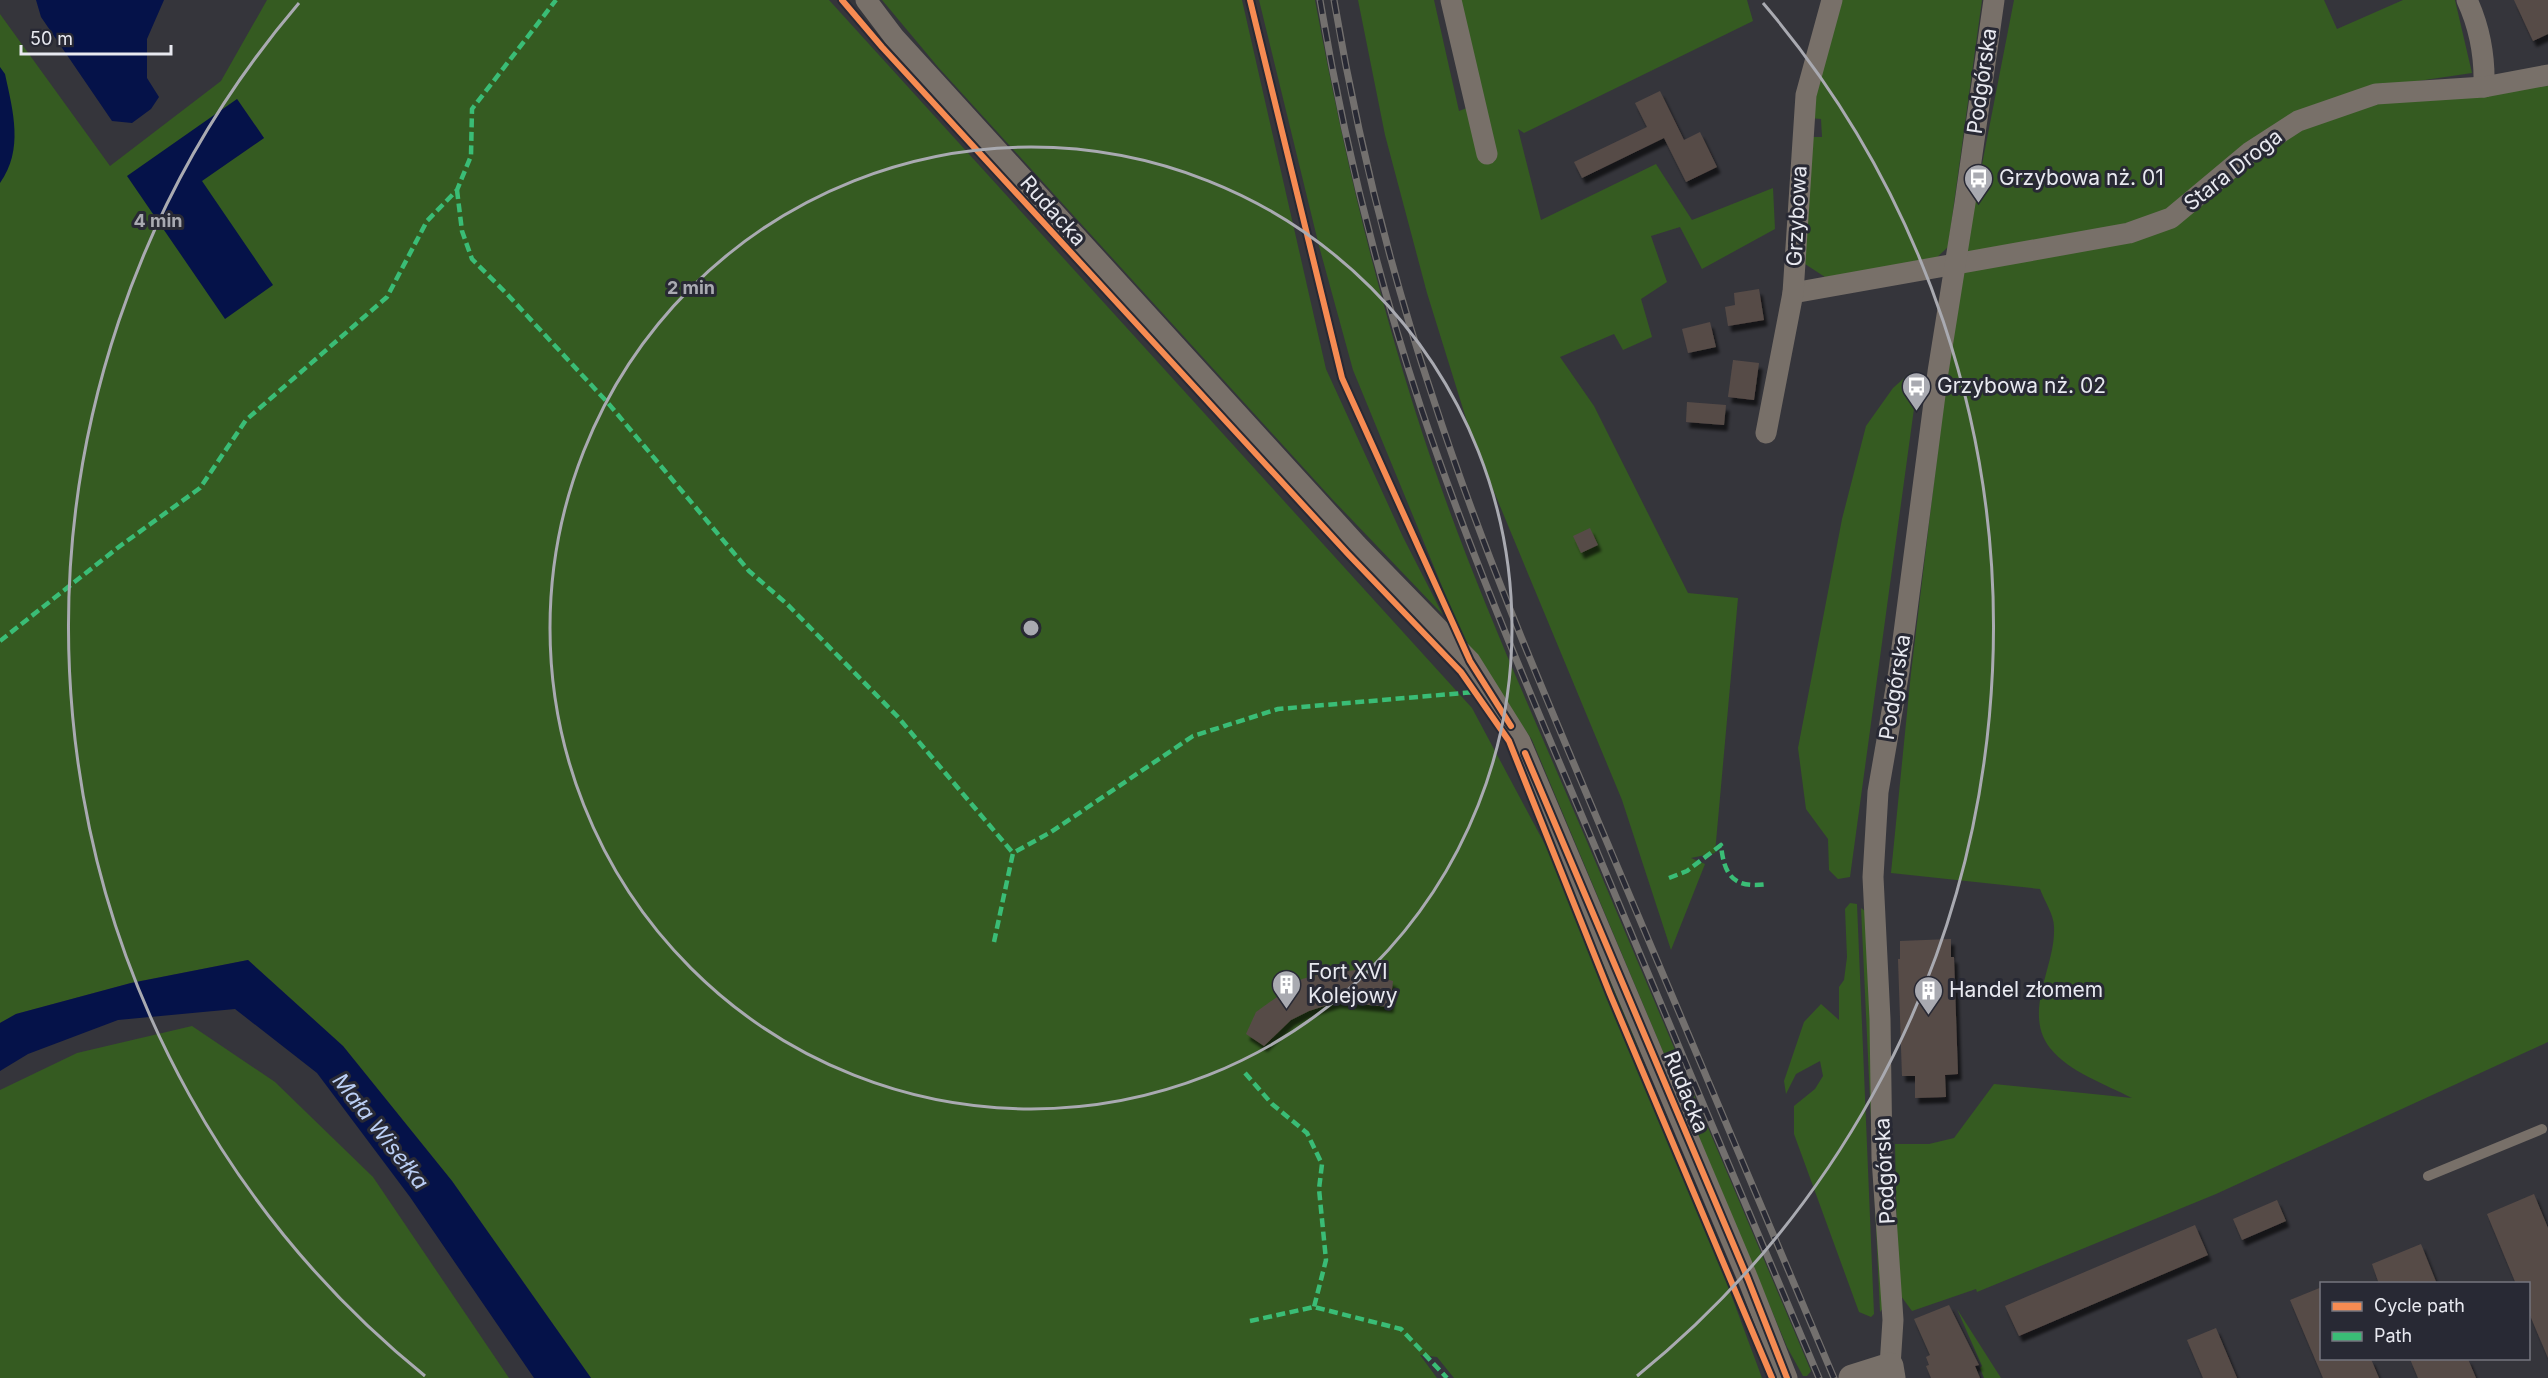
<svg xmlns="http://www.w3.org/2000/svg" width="2548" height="1378" viewBox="0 0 2548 1378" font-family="Inter,sans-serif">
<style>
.green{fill:#355b21;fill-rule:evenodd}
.water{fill:#051249}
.building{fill:#574b47;filter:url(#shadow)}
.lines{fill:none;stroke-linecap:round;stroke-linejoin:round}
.service{stroke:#787069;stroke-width:10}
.minor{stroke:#787069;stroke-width:21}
.tertiary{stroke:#787069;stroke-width:27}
.rail-casing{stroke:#73706e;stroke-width:7}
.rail{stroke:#282934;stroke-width:4.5;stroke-dasharray:14;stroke-linecap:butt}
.quiet{stroke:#3abd76;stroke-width:4.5;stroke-dasharray:9 4.5;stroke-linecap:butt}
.cycleway-casing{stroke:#282934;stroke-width:10}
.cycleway{stroke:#f68b52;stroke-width:6}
.ring{fill:none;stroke:#a9aab1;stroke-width:3}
.labels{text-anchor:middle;stroke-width:6;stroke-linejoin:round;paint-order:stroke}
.street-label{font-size:21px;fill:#e8e9f0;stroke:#282934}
.poi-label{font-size:21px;fill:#e8e9f0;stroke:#282934;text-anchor:start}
.water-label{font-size:22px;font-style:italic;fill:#bbcff5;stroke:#282934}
.centre{fill:#a9aab1;stroke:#282934;stroke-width:3}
.ring-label{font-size:18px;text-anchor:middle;font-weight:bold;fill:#a9aab1;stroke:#282934;stroke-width:6;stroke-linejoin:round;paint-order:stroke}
</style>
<defs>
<filter id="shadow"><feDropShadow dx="3.5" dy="6" stdDeviation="1.5" flood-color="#0009"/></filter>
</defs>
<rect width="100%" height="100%" fill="#35353b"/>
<g class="green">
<path d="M267 0H829L1472 708 1594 936 1662 1108 1762 1378H1454L1437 1357 1420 1355 1437 1378H591L452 1181 343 1046 248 960 131 983 16 1014 0 1023V14L110 166 221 81ZM237 99 264 138 201 181Z"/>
<polygon points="882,0 1242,0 1326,369 1403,537 1443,615 1332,499 938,67"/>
<path d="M1259 0H1315C1346 166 1385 331 1442 490 1484 608 1536 722 1585 837 1660 1015 1736 1193 1811 1371L1807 1376H1803L1787 1347 1532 740 1462 635 1353 370 1319 246Z"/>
<polygon points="1358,0 1434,0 1459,111 1482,102 1460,0 1747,0 1753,21 1524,133 1518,129 1541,220 1656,164 1692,220 1773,188 1775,229 1702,269 1680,227 1651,236 1667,282 1641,299 1652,337 1623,350 1614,334 1560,357 1594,406 1688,593 1738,598 1715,853 1691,858 1705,864 1671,950 1622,800 1473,441 1427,293 1385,135"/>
<polygon points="1840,0 1982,0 1948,247 1934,260 1825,277 1805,264 1811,137 1822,137 1821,119 1810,118"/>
<path d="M2014 0H2324L2337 29 2403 0H2455L2472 73 2364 89 2548 86V1042L2216 1194 1977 1292 1976 1289 1912 1311 1898 1292 1895 1144H1929L1954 1138 1994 1084 2132 1098C2105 1084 2069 1072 2050 1048 2022 1012 2056 966 2054 927 2054 915 2044 900 2040 889L1891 873 1911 673 1956 298Z"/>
<polygon points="1919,372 1850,877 1838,879 1829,870 1828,839 1806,809 1798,748 1842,519 1866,426 1893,388 1910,373"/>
<polygon points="1850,903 1857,904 1874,1314 1871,1317 1859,1312 1794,1134 1794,1106 1815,1089 1823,1076 1820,1061 1796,1074 1786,1094 1784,1081 1804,1022 1821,1004 1839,1020 1839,987 1844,980 1847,957 1845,909"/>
<polygon points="1861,908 1865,911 1883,1308 1880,1312"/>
<polygon points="192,1026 275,1082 373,1177 509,1378 0,1378 0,1090 77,1053"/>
<polygon points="1957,1309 2001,1378 1984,1378 1980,1368 1982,1366"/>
</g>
<g class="water">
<polygon points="36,0 164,0 147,39 147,78 159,97 151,109 132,123 112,121 41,17"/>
<path d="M0 67 5 74C13 111 24 150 0 183Z"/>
<polygon points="237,99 264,138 202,181 273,285 225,319 127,176"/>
<polygon points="248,960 343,1046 452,1181 591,1378 534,1378 410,1197 317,1073 235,1009 118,1020 28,1054 0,1071 0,1023 16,1014 131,983"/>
</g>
<g class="building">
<polygon points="2514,0 2548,0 2548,34 2533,41"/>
<polygon points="1660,91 1684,140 1700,132 1717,167 1686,182 1664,138 1582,178 1574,162 1647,127 1635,103"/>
<polygon points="1759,289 1764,320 1728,326 1725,307 1735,305 1734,293"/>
<polygon points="1710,322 1716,347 1688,353 1682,329"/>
<polygon points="1733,360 1759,363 1754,400 1728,397"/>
<polygon points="1687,402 1726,405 1724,425 1686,422"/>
<polygon points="1590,528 1598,545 1581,553 1573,536"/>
<polygon points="1951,939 1951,957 1954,957 1958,1074 1945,1075 1946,1097 1915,1098 1915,1076 1902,1076 1898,959 1900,959 1900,941"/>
<polygon points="1356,970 1393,981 1390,1007 1337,1002 1309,1011 1291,1020 1264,1046 1246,1034 1256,1012 1302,979 1325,973"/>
<polygon points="2534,1194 2548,1228 2548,1358 2529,1313 2529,1284 2516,1284 2487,1214"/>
<polygon points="2277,1200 2286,1221 2242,1240 2233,1219"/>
<polygon points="2195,1225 2208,1255 2019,1336 2005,1306"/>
<polygon points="2421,1244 2437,1284 2379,1284 2372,1264"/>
<polygon points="2322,1287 2322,1359 2371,1359 2379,1378 2323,1378 2290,1300"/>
<polygon points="1949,1305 1979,1365 1975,1366 1980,1378 1931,1378 1926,1366 1929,1365 1926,1357 1930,1355 1914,1319"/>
<polygon points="2216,1328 2237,1378 2203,1378 2187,1340"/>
<polygon points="2410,1359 2468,1359 2476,1378 2418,1378"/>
</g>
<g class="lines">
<polyline class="service" points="2428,1176 2542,1129"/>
<g class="minor">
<polyline points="866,0 894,37 1357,545 1470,661 1520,741 1748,1279 1787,1378"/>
<polyline points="1451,0 1487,154"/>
<path d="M2467 0C2480 28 2485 56 2484 87"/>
<polyline points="1793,293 2129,233 2171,218 2250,152 2298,121 2376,94 2484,87 2548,75"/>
<polyline points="1766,433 1793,293 1806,95 1832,0"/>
<polyline points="1890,1366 1893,1320 1882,1158 1880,1019 1873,877 1878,792 1899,671 1938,372 1965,203 1994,0"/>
</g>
<polyline class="tertiary" points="1852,1378 1890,1366 1892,1378"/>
<defs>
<g id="rail">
<path d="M1320 0C1343 138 1377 275 1421 408 1472 560 1536 707 1598 854 1671 1029 1745 1203 1819 1378"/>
<path d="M1334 0C1357 136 1390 270 1434 401 1484 555 1549 705 1612 854 1686 1029 1760 1203 1834 1378"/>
</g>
</defs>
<use href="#rail" class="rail-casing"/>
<use href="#rail" class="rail"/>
<g class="quiet">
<polyline points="457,190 462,231 472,259 507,294 608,403 749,571 787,604 897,716 1013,853"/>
<polyline points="0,641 120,546 200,488 246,420 387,297 427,221 457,190 471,156 472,109 556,0"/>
<path d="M1669 878 1687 871 1721 845C1724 876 1734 889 1768 884"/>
<polyline points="994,942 1013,853 1051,832 1193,736 1278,709 1475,692"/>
<polyline points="1245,1073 1272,1104 1307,1133 1322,1164 1319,1189 1326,1260 1314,1307"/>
<polyline points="1250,1321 1314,1307 1401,1329 1447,1378"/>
</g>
<defs>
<g id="cycleway">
<polyline points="842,0 882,47 1348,554 1461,672 1509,741 1610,994 1772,1378"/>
<polyline points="1250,0 1342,378 1470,661 1511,726"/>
<polyline points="1525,753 1748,1279 1787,1378"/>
</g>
</defs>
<use href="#cycleway" class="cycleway-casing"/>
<use href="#cycleway" class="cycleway"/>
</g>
<g class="ring">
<circle cx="1031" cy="628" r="481"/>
<path d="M425 1376A963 963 0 0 1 299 3M1763 3A963 963 0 0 1 1637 1376"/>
</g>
<defs>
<symbol id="bus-pin" viewBox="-11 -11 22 30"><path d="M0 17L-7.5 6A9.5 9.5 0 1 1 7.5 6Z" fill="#a9aab1" stroke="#282934"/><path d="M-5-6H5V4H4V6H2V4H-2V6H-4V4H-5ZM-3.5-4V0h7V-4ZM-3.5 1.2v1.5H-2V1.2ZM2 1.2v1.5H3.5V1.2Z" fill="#fff"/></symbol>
<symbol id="building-pin" viewBox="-11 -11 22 30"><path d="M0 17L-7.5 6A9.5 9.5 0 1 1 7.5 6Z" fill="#a9aab1" stroke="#282934"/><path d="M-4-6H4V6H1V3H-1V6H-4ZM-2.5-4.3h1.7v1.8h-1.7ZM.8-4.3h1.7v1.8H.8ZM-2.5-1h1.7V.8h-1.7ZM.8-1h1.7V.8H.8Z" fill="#fff"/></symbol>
</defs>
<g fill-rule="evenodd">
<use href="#bus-pin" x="1962" y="162" width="33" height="45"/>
<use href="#bus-pin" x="1900" y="370" width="33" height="45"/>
<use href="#building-pin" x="1270" y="968" width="33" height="45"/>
<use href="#building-pin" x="1912" y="974" width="33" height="45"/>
</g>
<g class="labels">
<g class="street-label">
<text transform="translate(1982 81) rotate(-82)" y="7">Podgórska</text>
<text transform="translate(2233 170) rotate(-38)" y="7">Stara Droga</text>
<text transform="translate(1053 211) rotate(48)" y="7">Rudacka</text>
<text transform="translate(1797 216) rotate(-87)" y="7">Grzybowa</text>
<text transform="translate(1895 687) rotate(-81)" y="7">Podgórska</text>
<text transform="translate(1686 1092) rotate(68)" y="7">Rudacka</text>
<text transform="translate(1885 1171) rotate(-93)" y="7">Podgórska</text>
</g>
<g class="poi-label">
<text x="1999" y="185">Grzybowa nż. 01</text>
<text x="1937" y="393">Grzybowa nż. 02</text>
<text x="1308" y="979">Fort XVI<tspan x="1308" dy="24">Kolejowy</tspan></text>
<text x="1949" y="997">Handel złomem</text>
</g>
<g class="water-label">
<text transform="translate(381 1131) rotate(52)" y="8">Mała Wisełka</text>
</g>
</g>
<circle cx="1031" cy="628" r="9" class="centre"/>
<g class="ring-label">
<text x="158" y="227">4 min</text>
<text x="691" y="294">2 min</text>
</g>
<rect x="2320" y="1282" width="210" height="78" fill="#282934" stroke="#75767f" stroke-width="1.5"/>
<rect x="2332" y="1302" width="30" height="9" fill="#f68b52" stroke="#75767f" stroke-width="1.5"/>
<text x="2374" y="1312" font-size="18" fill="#e8e9f0">Cycle path</text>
<rect x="2332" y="1332" width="30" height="9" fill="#3abd76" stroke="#75767f" stroke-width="1.5"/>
<text x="2374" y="1342" font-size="18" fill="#e8e9f0">Path</text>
<path d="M21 45v9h150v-9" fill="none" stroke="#e8e9f0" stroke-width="3"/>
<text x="30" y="45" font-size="18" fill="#e8e9f0" stroke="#282934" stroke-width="4.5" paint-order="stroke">50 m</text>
</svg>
